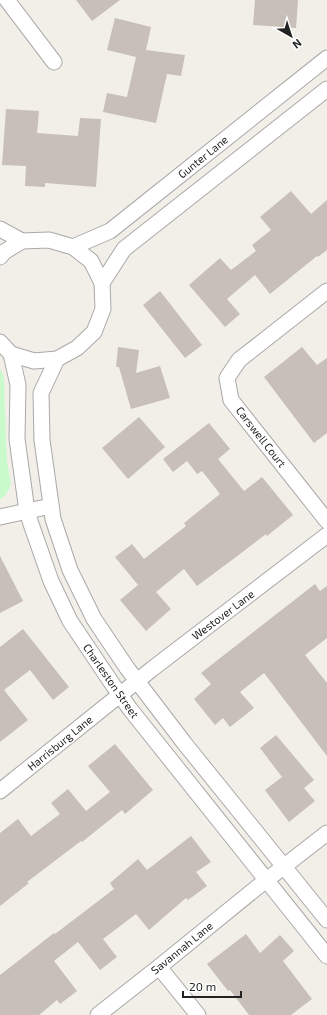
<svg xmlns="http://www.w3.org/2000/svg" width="327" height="1015" viewBox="0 0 327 1015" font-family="'Exo 2',sans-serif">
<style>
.park{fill:#c8facc}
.building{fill:#c7bfb8}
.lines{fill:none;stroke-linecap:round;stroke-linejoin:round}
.street-casing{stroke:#a9a9a9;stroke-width:17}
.street{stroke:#fff;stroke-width:15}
.labels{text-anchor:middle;stroke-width:3;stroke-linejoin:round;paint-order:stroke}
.street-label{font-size:11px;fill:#222;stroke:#fff}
</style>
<rect width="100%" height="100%" fill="#f2efe9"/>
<polygon class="park" points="0,368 4,378 6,441 7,461 11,483 9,489 6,494 0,500"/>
<g class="building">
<polygon points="76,0 120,0 92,21"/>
<polygon points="255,0 298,0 296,28 253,25"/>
<polygon points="115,18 151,27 146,50 185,55 181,76 167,74 156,123 103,112 107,93 127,97 136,57 107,50"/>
<polygon points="6,109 39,111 37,133 78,136 80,118 101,119 96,187 45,183 45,187 25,186 26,166 2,165"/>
<polygon points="291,191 311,214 327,200 327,250 318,257 317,256 270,294 255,275 227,299 240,314 225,327 189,285 220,258 231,270 256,251 252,245 271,230 260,217"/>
<polygon points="160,291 202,345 185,358 143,305"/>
<polygon points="118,347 139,350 136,373 160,366 170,398 131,409 119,367 116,367"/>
<polygon points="302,347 317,365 327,358 327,433 314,443 264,377"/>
<polygon points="139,417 165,447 128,479 102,448"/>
<polygon points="209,423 230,449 218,459 244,491 262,477 293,515 267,536 266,534 236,557 197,586 184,569 156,592 171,609 146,631 120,600 138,585 115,557 132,544 144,559 186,526 184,523 220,494 202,471 197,474 187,461 173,472 163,459"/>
<polygon points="0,556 23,601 0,613"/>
<polygon points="315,584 320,591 327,586 327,638 305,655 327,683 327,756 264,673 240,692 254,708 230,727 223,718 215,725 194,699 211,684 201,673"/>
<polygon points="23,629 69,687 53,700 30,670 4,690 28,720 0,742 0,647"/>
<polygon points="276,735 314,780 304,788 315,801 289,822 265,790 282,777 260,748"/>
<polygon points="115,744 153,790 125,814 122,810 82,842 81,841 27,882 29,883 0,906 0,833 18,819 31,836 60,814 51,803 68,789 86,811 110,792 88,766"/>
<polygon points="191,836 211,862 196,872 207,886 188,900 186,898 149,930 136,914 103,939 117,957 100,970 78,942 54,961 77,991 60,1004 57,1000 39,1015 0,1015 0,975 54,933 55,934 114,889 110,883 138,859 147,870"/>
<polygon points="246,934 260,953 280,935 294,951 283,961 312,999 291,1015 249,1015 230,990 228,991 207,964"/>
</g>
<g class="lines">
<defs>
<g id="street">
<polyline points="7,0 54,62"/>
<polyline points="0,229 22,241"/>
<polyline points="73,247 110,231 327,58"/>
<polyline points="0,257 4,252 22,241 49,240 73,247 91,261 102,283 103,309 94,332 77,348 57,359 34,361 11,354 0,342"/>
<polyline points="102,283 124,249 327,89"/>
<polyline points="327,291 239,360 227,378 231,400 327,521"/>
<polyline points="11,354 18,385 17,439 27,511 31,524 51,581 70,621 111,682 130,709 327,956"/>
<polyline points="57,359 41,393 42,440 53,519 70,570 94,619 127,668 185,744 327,920"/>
<polyline points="0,517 51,506"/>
<polyline points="0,791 152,669 327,535"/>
<polyline points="159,967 198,1015"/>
<polyline points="98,1015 159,967 255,889 327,833"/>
</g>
</defs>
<use href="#street" class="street-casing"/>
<use href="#street" class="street"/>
</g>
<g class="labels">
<g class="street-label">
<text transform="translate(203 157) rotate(-39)" y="4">Gunter Lane</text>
<text transform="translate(261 437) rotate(52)" y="4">Carswell Court</text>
<text transform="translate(223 615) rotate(-37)" y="4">Westover Lane</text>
<text transform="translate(111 681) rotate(55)" y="4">Charleston Street</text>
<text transform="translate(60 743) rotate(-39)" y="4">Harrisburg Lane</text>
<text transform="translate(182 948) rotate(-39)" y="4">Savannah Lane</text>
</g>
</g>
<g transform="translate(291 36) rotate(141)" stroke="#ffffff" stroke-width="3" paint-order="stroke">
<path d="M0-3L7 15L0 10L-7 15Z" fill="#222222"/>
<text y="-6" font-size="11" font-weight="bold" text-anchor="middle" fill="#222222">N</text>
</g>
<path d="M183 991v6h58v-6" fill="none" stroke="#222222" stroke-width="2"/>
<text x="189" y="991" font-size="12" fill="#222222" stroke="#ffffff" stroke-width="3" paint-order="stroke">20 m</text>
</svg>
